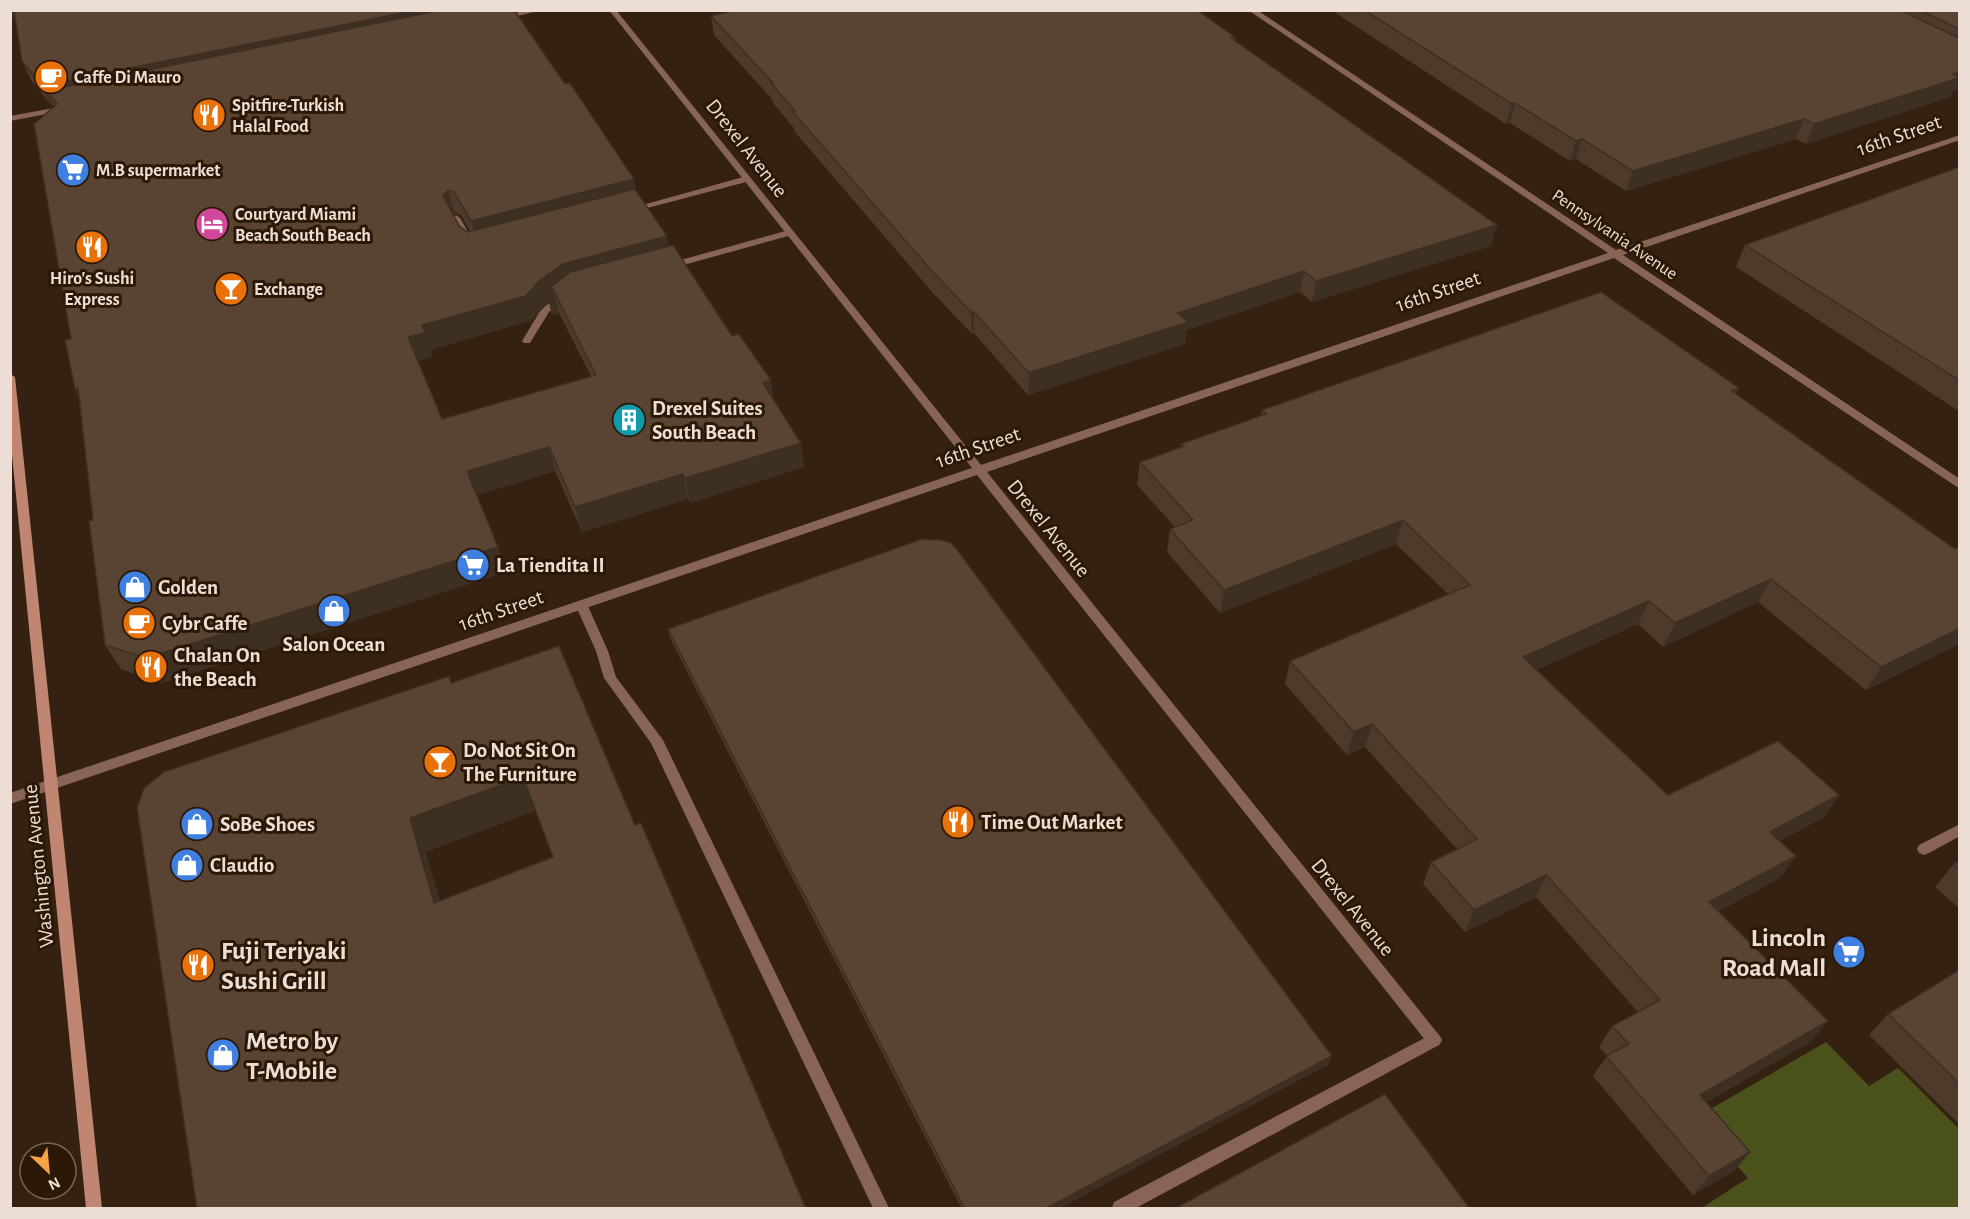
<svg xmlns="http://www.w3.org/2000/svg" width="1970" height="1219" viewBox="0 0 1970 1219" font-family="'Alegreya Sans',sans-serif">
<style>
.green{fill:#4b511b}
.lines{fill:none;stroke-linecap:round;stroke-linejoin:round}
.service{fill:#886456;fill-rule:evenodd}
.minor{fill:#886456;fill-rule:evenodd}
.secondary{fill:#c08671;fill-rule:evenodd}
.wall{fill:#4d3a2b;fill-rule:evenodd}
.shaded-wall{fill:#3e2f23}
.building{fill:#594332;stroke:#3e2f23;stroke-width:1.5;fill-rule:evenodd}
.labels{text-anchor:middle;stroke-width:6;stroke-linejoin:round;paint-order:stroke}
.far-poi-label{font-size:18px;font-weight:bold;fill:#ecded4;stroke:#2b1807;text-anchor:start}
.far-street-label{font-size:18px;fill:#ecded4;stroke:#2b1807}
.street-label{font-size:21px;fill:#ecded4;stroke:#2b1807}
.poi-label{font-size:21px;font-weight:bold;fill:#ecded4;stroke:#2b1807;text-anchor:start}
.near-poi-label{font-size:26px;font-weight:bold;fill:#ecded4;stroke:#2b1807;text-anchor:start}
</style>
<rect width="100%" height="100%" fill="#352111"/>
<polygon class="green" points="1826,1042 1869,1086 1898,1068 1959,1129 1959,1208 1705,1208 1703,1207 1748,1178 1695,1118"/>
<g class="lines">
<g class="service">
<polygon points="747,176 750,177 750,181 632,212 628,209"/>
<polygon points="456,215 460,218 474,242 472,244 469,245 464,242 452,218"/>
<polygon points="789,230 794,233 792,235 669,269 664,266 666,264"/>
<polygon points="563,294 566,295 566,299 549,312 530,343 524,343 522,341 542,308"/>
<polygon points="581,600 587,604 608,651 616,677 663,740 889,1208 873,1208 651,743 604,678 596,651 575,604"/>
<polygon points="1960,824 1960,836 1929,853 1924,855 1919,853 1917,849 1919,845"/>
<polygon points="1434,1033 1439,1035 1442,1040 1439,1045 1136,1208 1112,1208 1114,1202"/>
</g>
<g class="minor">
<polygon points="526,10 541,10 502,20 498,18"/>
<polygon points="609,10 616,10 981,465 1608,253 1248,10 1257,10 1616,250 1960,135 1960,140 1623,255 1960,479 1960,489 1614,258 987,472 1439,1035 1442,1040 1439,1045 1434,1047 1429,1045 977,475 10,804 10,793 972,468"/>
<polygon points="65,106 68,106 68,110 10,121 10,116"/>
</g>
<polygon class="secondary" points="10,374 15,377 102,1208 86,1208 10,434"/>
</g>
<g class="wall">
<polygon points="1331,10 1959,10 1959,89 1953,91 1950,97 1806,144 1796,139 1626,191 1576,159 1570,161 1510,123 1506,124"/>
<polygon points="711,16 1235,37 1235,40 1491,246 1312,302 1300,292 1187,330 1185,344 1028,395 974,333 972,334 933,293 795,132 794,128 773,103 772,99 714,35"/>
<path d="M22 61 636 191 669 246 732 336 771 380 773 399 801 443 804 467 690 503 688 499 582 532 555 471 477 495 506 572 161 683 121 669 105 645 93 520 79 398 75 389 54 106 53 105H51L31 80ZM455 213 461 215 470 231 468 232 460 227 453 215ZM549 302 552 315 559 313 591 376 442 419 418 361 433 357 430 350 532 320Z"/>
<polygon points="1959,167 1959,411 1736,267 1745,245"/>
<polygon points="1739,388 1736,393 1959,644 1866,690 1758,602 1663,647 1638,624 1536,670 1668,795 1839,795 1824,817 1780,841 1780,878 1719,911 1828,1021 1810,1042 1706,1102 1750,1152 1734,1171 1693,1195 1593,1076 1607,1056 1599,1047 1612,1026 1638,1012 1536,897 1465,932 1423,884 1431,862 1457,849 1365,747 1347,755 1285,684 1290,661 1448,594 1396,544 1220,613 1167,552 1170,529 1175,527 1137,485 1140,462 1181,447 1181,444 1261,416 1262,410"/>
<polygon points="668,629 1329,1064 1058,1209 962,1209 670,638"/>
<polygon points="1959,861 1959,908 1935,887 1954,864"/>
<polygon points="1959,970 1959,1124 1869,1035 1888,1014"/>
</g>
<g class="shaded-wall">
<polygon points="10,10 15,10 18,27 10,12"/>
<polygon points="417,10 505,10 46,91 53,105 51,105 42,86"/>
<polygon points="1959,72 1959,89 1953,91 1950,97 1806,144 1814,124"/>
<polygon points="1515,103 1510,123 1506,124 1512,104"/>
<polygon points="1804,119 1796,139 1626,191 1633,171"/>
<polygon points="1582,139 1576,159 1570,161 1576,141"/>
<polygon points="634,179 638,202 478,244 471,221"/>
<polygon points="448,190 455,213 450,219 443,196"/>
<polygon points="1497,225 1491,246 1312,302 1316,281"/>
<polygon points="667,236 671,260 553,289 559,313 552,315 549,302 532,320 430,350 433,357 416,362 408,337 422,325 563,264"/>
<polygon points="1304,271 1300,292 1187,330 1185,344 1028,395 1029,373 1178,313"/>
<polygon points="971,312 974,312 974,333 972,334"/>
<polygon points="771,380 774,405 763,383"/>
<polygon points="78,388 88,414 75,389"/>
<polygon points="801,443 804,467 690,503 685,478"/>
<polygon points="549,447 555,471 475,496 467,471"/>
<polygon points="683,474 688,499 582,532 575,507"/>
<polygon points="1403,520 1396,544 1220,613 1224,590"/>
<polygon points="498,547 506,572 161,683 146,658"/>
<polygon points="1771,579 1758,602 1663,647 1675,623"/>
<polygon points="1649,601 1638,624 1514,680 1523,657"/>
<polygon points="1959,629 1959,644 1866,690 1881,667"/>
<polygon points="1372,724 1365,747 1347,755 1354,732"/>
<polygon points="523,777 535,811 426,852 450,935 434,903 410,818"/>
<polygon points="1839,795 1824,817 1755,855 1770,832"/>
<polygon points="1796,856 1780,878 1695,924 1709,902"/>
<polygon points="1546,875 1536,897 1465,932 1474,910"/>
<polygon points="1828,1021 1810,1042 1685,1115 1700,1095"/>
<polygon points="1332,1056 1329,1064 1058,1209 1045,1209"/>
<polygon points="1750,1152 1734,1171 1693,1195 1709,1176"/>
</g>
<g class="building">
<polygon points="14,10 417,10 42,86 22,61"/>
<polygon points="441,10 514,10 565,84 570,83 634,179 471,221 454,192 448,190 443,196 460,227 468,232 635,189 667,236 563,264 540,280 526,296 422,325 425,333 408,337 442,419 596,375 553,289 546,291 570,272 673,245 732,336 739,334 771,380 763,383 801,443 685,478 683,474 575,507 549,447 467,471 498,547 146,658 105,645 89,521 93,520 78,388 75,389 65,340 71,339 34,124 57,104 46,91"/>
<polygon points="737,10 1197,10 1235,37 1231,38 1497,225 1316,281 1304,271 1178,313 1188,322 1029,373 974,312 971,312 932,271 793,112 795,111 771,83 773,83 711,16"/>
<polygon points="1364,10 1900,10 1959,38 1959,72 1953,74 1959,78 1814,124 1804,119 1633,171 1582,139 1576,141 1515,103 1512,104"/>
<polygon points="1920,10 1959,10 1959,29"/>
<polygon points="1959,167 1959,380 1745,245"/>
<polygon points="1601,292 1739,388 1732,391 1955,549 1959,547 1959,629 1881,667 1771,579 1675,623 1649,601 1523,657 1668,795 1778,741 1839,795 1770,832 1796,856 1709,902 1828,1021 1700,1095 1750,1152 1709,1176 1606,1056 1629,1044 1612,1026 1660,1000 1546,875 1474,910 1431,862 1477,839 1372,724 1354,732 1290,661 1470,585 1403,520 1224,590 1170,529 1193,520 1140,462 1184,446 1181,444 1266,414 1262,410"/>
<polygon points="922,539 941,540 951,543 958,551 1332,1056 1045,1209 965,1209 668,629"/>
<path d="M559 646 635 825 641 823 806 1209H197L137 808 144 788 164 772 449 676 451 683ZM523 777 553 857 434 903 410 818Z"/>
<polygon points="1959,861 1959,869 1954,864"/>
<polygon points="1959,970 1959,1083 1888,1014"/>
<polygon points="1385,1094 1470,1209 1174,1209"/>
</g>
<defs>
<symbol id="cafe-disc" viewBox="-11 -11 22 22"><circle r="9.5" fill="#e8710a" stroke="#2b1807"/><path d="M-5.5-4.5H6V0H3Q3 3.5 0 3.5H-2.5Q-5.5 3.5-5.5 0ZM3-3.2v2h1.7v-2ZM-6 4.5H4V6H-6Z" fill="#fff"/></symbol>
<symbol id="restaurant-disc" viewBox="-11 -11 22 22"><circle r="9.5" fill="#e8710a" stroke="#2b1807"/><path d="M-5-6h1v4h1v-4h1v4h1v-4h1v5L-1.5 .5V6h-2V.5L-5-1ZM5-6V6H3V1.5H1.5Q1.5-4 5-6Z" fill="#fff"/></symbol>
<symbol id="supermarket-disc" viewBox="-11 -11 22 22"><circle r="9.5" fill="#3f7fe0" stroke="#2b1807"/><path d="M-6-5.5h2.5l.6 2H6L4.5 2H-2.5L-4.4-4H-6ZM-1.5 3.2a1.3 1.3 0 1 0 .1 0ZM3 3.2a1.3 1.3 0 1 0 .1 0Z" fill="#fff"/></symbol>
<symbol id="hotel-disc" viewBox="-11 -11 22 22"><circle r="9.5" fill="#d1479c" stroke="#2b1807"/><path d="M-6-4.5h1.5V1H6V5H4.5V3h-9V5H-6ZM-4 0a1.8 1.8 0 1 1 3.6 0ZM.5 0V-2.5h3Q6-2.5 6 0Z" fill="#fff"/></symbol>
<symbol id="bar-disc" viewBox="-11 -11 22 22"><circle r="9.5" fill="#e8710a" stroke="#2b1807"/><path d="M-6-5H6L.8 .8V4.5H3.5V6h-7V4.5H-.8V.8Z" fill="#fff"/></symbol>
<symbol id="building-disc" viewBox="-11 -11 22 22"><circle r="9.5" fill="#0f9aa8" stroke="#2b1807"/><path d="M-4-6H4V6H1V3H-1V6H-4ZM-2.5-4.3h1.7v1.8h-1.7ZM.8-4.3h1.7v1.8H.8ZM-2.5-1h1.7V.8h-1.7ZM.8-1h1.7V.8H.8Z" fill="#fff"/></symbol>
<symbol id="shop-disc" viewBox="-11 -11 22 22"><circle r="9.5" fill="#3f7fe0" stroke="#2b1807"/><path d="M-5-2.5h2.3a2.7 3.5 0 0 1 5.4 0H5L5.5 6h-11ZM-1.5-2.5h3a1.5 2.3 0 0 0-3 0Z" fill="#fff"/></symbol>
</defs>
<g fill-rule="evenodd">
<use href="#cafe-disc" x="32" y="58" width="38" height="38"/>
<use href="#restaurant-disc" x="190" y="96" width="38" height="38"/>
<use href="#supermarket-disc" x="54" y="151" width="38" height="38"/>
<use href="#hotel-disc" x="193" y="205" width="38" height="38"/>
<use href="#restaurant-disc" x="73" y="228" width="38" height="38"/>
<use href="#bar-disc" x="212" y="270" width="38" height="38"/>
<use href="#building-disc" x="610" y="401" width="38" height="38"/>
<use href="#supermarket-disc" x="454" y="546" width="38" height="38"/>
<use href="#shop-disc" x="116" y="568" width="38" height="38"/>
<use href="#shop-disc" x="315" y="592" width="38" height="38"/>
<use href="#cafe-disc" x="120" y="604" width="38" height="38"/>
<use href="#restaurant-disc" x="132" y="648" width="38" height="38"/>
<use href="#bar-disc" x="421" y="743" width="38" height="38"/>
<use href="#restaurant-disc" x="939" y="803" width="38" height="38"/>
<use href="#shop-disc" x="178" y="805" width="38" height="38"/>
<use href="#shop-disc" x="168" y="846" width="38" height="38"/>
<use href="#supermarket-disc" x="1830" y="933" width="38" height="38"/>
<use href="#restaurant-disc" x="179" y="946" width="38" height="38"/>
<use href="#shop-disc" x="204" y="1036" width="38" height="38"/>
</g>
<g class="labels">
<g class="far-poi-label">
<text x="74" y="83">Caffe Di Mauro</text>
<text x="232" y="111">Spitfire-Turkish<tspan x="232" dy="21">Halal Food</tspan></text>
<text x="96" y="176">M.B supermarket</text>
<text x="235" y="220">Courtyard Miami<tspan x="235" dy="21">Beach South Beach</tspan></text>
<text x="92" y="284" text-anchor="middle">Hiro's Sushi<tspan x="92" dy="21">Express</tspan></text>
<text x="254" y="295">Exchange</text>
</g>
<g class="far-street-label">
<text transform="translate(1615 234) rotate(34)" y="6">Pennsylvania Avenue</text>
</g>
<g class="street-label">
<text transform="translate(1899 135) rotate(-19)" y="7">16th Street</text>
<text transform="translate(747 148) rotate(52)" y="7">Drexel Avenue</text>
<text transform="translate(1438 291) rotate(-19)" y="7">16th Street</text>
<text transform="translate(978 447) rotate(-19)" y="7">16th Street</text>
<text transform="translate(1049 528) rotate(51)" y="7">Drexel Avenue</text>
<text transform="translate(501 610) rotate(-19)" y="7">16th Street</text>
<text transform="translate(38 866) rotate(-96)" y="7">Washington Avenue</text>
<text transform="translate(1353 907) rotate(51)" y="7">Drexel Avenue</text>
</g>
<g class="poi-label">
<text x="652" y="415">Drexel Suites<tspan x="652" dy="24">South Beach</tspan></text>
<text x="496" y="572">La Tiendita II</text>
<text x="158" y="594">Golden</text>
<text x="162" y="630">Cybr Caffe</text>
<text x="334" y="651" text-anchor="middle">Salon Ocean</text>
<text x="174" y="662">Chalan On<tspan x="174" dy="24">the Beach</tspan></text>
<text x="463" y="757">Do Not Sit On<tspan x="463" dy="24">The Furniture</tspan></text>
<text x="981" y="829">Time Out Market</text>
<text x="220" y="831">SoBe Shoes</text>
<text x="210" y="872">Claudio</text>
</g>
<g class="near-poi-label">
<text x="1826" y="946" text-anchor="end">Lincoln<tspan x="1826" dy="30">Road Mall</tspan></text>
<text x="221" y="959">Fuji Teriyaki<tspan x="221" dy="30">Sushi Grill</tspan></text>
<text x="246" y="1049">Metro by<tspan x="246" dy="30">T-Mobile</tspan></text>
</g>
</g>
<rect width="1970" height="1219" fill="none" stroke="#ecded4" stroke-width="24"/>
<g transform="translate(48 1171) rotate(154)"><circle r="28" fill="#2b1807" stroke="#786759" stroke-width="1.5"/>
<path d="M0-4.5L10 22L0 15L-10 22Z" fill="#f5a345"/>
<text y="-9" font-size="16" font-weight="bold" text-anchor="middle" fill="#ecded4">N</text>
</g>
</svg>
